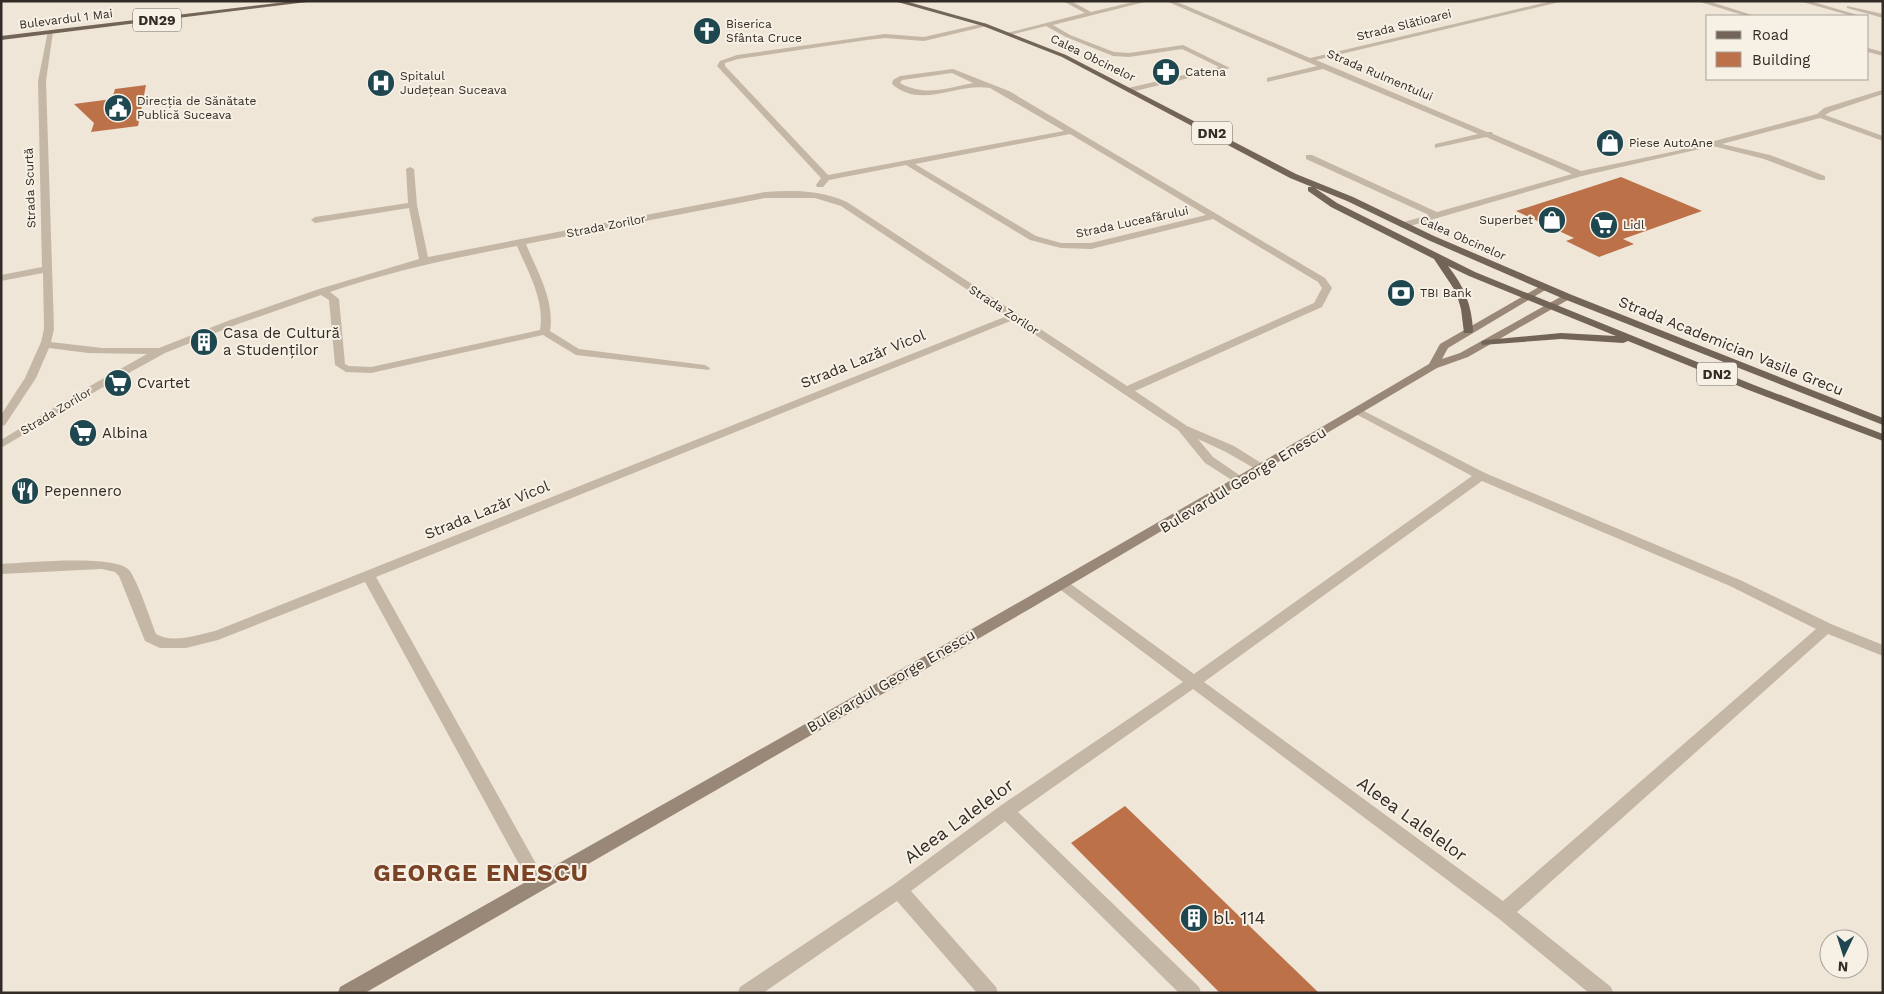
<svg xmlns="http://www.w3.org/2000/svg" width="1884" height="994" viewBox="0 0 1884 994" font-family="'Work Sans',sans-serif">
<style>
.building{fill:#bc7149}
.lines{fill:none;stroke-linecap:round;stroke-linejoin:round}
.minor{fill:#c5b7a6;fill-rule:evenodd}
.secondary{fill:#998777;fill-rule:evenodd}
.primary{fill:#736458;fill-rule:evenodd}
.labels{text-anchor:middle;stroke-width:4;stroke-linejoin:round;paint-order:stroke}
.far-street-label{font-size:12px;fill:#322b26;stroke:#f7f0e4}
.far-poi-label{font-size:12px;fill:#322b26;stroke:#f7f0e4;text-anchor:start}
.shield{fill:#f7f0e4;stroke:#6d665f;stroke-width:1}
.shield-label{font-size:14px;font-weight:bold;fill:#322b26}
.poi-label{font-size:15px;fill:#322b26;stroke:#f7f0e4;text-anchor:start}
.street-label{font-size:15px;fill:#322b26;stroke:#f7f0e4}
.near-street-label{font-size:18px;fill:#322b26;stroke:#f7f0e4}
.near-poi-label{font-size:18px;fill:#322b26;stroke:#f7f0e4;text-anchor:start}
.near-district-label{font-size:24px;font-weight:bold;letter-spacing:1px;fill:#7a4326;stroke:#f7f0e4}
</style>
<rect width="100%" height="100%" fill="#efe6d8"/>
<g class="building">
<polygon points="146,85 138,126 91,132 94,123 74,104 112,99 115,89"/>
<polygon points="1621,177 1702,211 1623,239 1634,244 1599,257 1566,241 1574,238 1516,211"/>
<polygon points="1125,806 1319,993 1220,993 1071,843"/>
</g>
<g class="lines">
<g class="minor">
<polygon points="1063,1 1071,1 1091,12 1137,1 1149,1 1053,25 1070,35 1114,52 1129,53 1183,45 1230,68 1131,92 1128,92 1128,88 1219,67 1182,49 1129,57 1113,56 1066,37 1046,26 1010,35 1007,33 1085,13"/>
<polygon points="1166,1 1175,1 1310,58 1552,1 1564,1 1316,60 1487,132 1492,132 1493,134 1581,171 1676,151 1817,114 1824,108 1882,90 1883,94 1830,112 1825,115 1883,136 1883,141 1820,118 1722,144 1770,155 1825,176 1825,180 1819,180 1764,159 1713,146 1582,176 1403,228 1398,225 1400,223 1429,215 1306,159 1306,155 1312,155 1437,212 1572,174 1486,137 1435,148 1435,144 1478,134 1323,69 1267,82 1267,78 1317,66"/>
<polygon points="1697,1 1708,1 1755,16 1746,16"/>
<polygon points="1799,1 1810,1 1861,16 1852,16"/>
<polygon points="1847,6 1883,14 1883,18 1847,8"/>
<path d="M985 23 987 24V26L924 41 885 38 867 40 738 59 725 63V66L828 175 1064 131 990 88C957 82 921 110 892 84L893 80 900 76 953 69 1009 91 1325 278 1332 288 1322 307 1135 391 1187 426 1234 446 1269 468 1263 472 1259 471 1226 452 1198 439 1213 457 1248 481 1246 484H1238L1205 463 1178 430 1013 320 376 577 544 878 547 883 544 888 538 891 532 888 365 582 218 640 186 648H160L145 641 119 576 115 572 102 569 1 574V564C26 563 114 554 129 570 137 579 151 621 156 634 173 644 197 635 215 631L1007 316 841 206 815 198H765L526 244C537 271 555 300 550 331L579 349 705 365 710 368 709 370 576 355 543 335 371 373 346 372 335 365 329 300 321 295 238 324 165 353 98 390 1 448V440L90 386 147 354 88 353 49 348 36 378 5 425 1 426V415L25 378 41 342 44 329 43 273 1 281V275L42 267 38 81 48 31 53 32 46 81 54 329 51 342 102 348H159L230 320 319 289 419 259 409 208 315 223 311 220 315 217 408 203 406 169 410 167 414 169 417 205 428 257 765 192C794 190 820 190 847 202L1127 386 1314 303 1322 288 1318 282 1213 219 1091 249 1061 248 1030 240 906 165 829 180 823 187H817L816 185 821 178 717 66 720 61 737 55 885 34 924 37ZM952 73 973 83C946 88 925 97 900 83L902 80ZM1070 134 1206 215 1091 243H1061L1036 236 915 164ZM517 246C528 272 545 300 540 330L371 367 349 366 345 364 339 299 330 292C391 271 454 258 517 246Z"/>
<polygon points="1868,48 1883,52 1883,56 1868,52"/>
<path d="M1358 408 1485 473 1740 580 1831 624 1883 645V656L1828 634 1517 912 1611 987 1613 993H1589L1498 918 1193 689 1018 812 1199 987 1201 993H1179L1005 821 911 891 996 987 998 993H977L897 901 763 993H738L740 987 893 885 1000 806 1183 682 1058 588 1056 585 1058 582H1068L1194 674 1472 476 1354 413 1352 411 1354 409ZM1482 481 1730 586 1816 629 1503 901 1204 682Z"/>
</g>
<path class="secondary" d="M1544 284 1547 285V289L1448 348 1442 359 1460 353 1564 295H1572L1573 297 1468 357 1437 368 1033 607 365 993H338L340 987C704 781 1069 577 1429 364L1440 344Z"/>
<g class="primary">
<polygon points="294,1 315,1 1,40 1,36"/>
<path d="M894 1H905L987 24 1066 55 1296 174 1353 197 1434 236 1572 295 1883 418V425L1564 299 1428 240 1347 201 1315 188 1337 203 1475 272 1754 385 1883 434V441L1746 389 1628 341 1623 343 1561 339 1482 345 1481 343 1482 341 1486 340 1561 333 1616 336 1469 276 1448 266C1464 286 1472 305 1473 331L1472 333H1464L1461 309 1456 292 1434 259 1331 207 1308 191V187H1312L1290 178 1062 57 983 26Z"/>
</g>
</g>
<defs>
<symbol id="church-disc" viewBox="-11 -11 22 22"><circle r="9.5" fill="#1f4750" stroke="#f7f0e4"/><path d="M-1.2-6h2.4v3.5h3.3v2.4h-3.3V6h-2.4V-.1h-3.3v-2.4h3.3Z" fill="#fff"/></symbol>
<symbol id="pharmacy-disc" viewBox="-11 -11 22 22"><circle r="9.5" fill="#1f4750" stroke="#f7f0e4"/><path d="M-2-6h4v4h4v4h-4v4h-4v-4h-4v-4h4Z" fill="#fff"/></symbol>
<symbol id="hospital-disc" viewBox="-11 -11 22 22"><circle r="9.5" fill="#1f4750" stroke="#f7f0e4"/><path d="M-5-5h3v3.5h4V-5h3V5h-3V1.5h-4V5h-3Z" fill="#fff"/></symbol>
<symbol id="civic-disc" viewBox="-11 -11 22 22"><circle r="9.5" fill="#1f4750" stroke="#f7f0e4"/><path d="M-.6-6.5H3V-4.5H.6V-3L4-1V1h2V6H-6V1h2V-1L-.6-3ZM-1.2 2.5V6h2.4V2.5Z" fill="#fff"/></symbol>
<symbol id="shop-disc" viewBox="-11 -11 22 22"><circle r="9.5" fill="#1f4750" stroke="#f7f0e4"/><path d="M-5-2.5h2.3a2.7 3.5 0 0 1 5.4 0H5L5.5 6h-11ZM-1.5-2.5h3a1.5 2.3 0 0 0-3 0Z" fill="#fff"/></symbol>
<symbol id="supermarket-disc" viewBox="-11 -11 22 22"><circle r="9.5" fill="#1f4750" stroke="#f7f0e4"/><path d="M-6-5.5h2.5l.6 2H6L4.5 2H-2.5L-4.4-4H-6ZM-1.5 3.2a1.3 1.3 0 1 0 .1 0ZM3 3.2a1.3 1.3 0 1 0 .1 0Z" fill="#fff"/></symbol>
<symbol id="bank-disc" viewBox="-11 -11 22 22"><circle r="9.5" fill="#1f4750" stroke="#f7f0e4"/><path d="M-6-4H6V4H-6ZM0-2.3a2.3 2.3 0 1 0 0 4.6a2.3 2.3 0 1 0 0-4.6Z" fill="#fff"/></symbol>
<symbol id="building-disc" viewBox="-11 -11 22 22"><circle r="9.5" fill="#1f4750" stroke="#f7f0e4"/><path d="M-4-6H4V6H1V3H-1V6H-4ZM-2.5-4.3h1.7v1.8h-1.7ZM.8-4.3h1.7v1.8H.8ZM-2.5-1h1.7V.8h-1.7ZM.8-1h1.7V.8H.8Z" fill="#fff"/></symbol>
<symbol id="restaurant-disc" viewBox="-11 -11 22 22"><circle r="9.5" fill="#1f4750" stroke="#f7f0e4"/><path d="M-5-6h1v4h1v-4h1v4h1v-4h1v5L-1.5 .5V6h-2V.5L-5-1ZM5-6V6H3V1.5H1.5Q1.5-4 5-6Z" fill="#fff"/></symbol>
</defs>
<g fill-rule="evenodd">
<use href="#church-disc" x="691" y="15" width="32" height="32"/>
<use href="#pharmacy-disc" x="1150" y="56" width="32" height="32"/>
<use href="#hospital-disc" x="365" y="67" width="32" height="32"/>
<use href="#civic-disc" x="102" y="92" width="32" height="32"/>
<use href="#shop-disc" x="1594" y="127" width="32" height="32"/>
<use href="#shop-disc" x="1536" y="204" width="32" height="32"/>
<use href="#supermarket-disc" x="1588" y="209" width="32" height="32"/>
<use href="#bank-disc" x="1385" y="277" width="32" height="32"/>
<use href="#building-disc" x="188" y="326" width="32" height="32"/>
<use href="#supermarket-disc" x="102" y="367" width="32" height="32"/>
<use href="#supermarket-disc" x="67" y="417" width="32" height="32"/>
<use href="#restaurant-disc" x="9" y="475" width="32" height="32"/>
<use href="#building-disc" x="1178" y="902" width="32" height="32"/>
</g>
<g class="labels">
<g class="far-street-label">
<text transform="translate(66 19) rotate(-7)" y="4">Bulevardul 1 Mai</text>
<text transform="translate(1404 25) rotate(-14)" y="4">Strada Slătioarei</text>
<text transform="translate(1093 58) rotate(26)" y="4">Calea Obcinelor</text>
<text transform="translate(1380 75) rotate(23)" y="4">Strada Rulmentului</text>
<text transform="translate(30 188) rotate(-92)" y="4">Strada Scurtă</text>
<text transform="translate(1132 222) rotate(-12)" y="4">Strada Luceafărului</text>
<text transform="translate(606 226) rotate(-11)" y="4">Strada Zorilor</text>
<text transform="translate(1463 238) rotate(24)" y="4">Calea Obcinelor</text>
<text transform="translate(1004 310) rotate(33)" y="4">Strada Zorilor</text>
<text transform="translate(56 411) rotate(-31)" y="4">Strada Zorilor</text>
</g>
<g class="far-poi-label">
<text x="726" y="28">Biserica<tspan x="726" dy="14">Sfânta Cruce</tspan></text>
<text x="1185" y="76">Catena</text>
<text x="400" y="80">Spitalul<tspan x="400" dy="14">Județean Suceava</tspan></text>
<text x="137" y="105">Direcția de Sănătate<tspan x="137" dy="14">Publică Suceava</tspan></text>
<text x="1629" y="147">Piese AutoAne</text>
<text x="1533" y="224" text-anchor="end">Superbet</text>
<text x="1623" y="229">Lidl</text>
<text x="1420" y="297">TBI Bank</text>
</g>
<g class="shield">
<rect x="133" y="8.5" width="48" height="23" rx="4"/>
<rect x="1192" y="121.5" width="40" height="23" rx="4"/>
<rect x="1697" y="362.5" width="40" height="23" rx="4"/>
</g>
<g class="shield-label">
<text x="157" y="25">DN29</text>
<text x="1212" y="138">DN2</text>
<text x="1717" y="379">DN2</text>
</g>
<g class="poi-label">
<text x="223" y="338">Casa de Cultură<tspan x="223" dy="17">a Studenților</tspan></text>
<text x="137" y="388">Cvartet</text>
<text x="102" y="438">Albina</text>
<text x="44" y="496">Pepennero</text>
</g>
<g class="street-label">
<text transform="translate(1731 346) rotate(22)" y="5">Strada Academician Vasile Grecu</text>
<text transform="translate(863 359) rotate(-22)" y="5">Strada Lazăr Vicol</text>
<text transform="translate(1243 480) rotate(-31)" y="5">Bulevardul George Enescu</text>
<text transform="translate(487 510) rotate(-22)" y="5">Strada Lazăr Vicol</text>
<text transform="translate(891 681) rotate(-30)" y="5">Bulevardul George Enescu</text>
</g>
<g class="near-street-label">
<text transform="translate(1412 819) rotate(36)" y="6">Aleea Lalelelor</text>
<text transform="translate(959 821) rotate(-36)" y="6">Aleea Lalelelor</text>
</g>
<g class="near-poi-label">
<text x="1213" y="924">bl. 114</text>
</g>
<g class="near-district-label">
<text x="481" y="881">GEORGE ENESCU</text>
</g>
</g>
<rect width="1884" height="994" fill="none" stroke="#322b26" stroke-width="5"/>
<rect x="1706" y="15" width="162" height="65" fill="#f7f0e4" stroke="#a8a198"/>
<rect x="1716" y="31" width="25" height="8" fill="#736458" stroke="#a8a198"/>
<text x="1752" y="40" font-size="15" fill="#322b26">Road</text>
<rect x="1716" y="52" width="25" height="15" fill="#bc7149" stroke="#a8a198"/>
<text x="1752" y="65" font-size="15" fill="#322b26">Building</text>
<g transform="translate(1844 954) rotate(184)"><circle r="24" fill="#f7f0e4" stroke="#a8a198"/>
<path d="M0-4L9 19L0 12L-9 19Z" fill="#1f4750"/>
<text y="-8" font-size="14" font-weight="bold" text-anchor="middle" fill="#322b26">N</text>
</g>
</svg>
